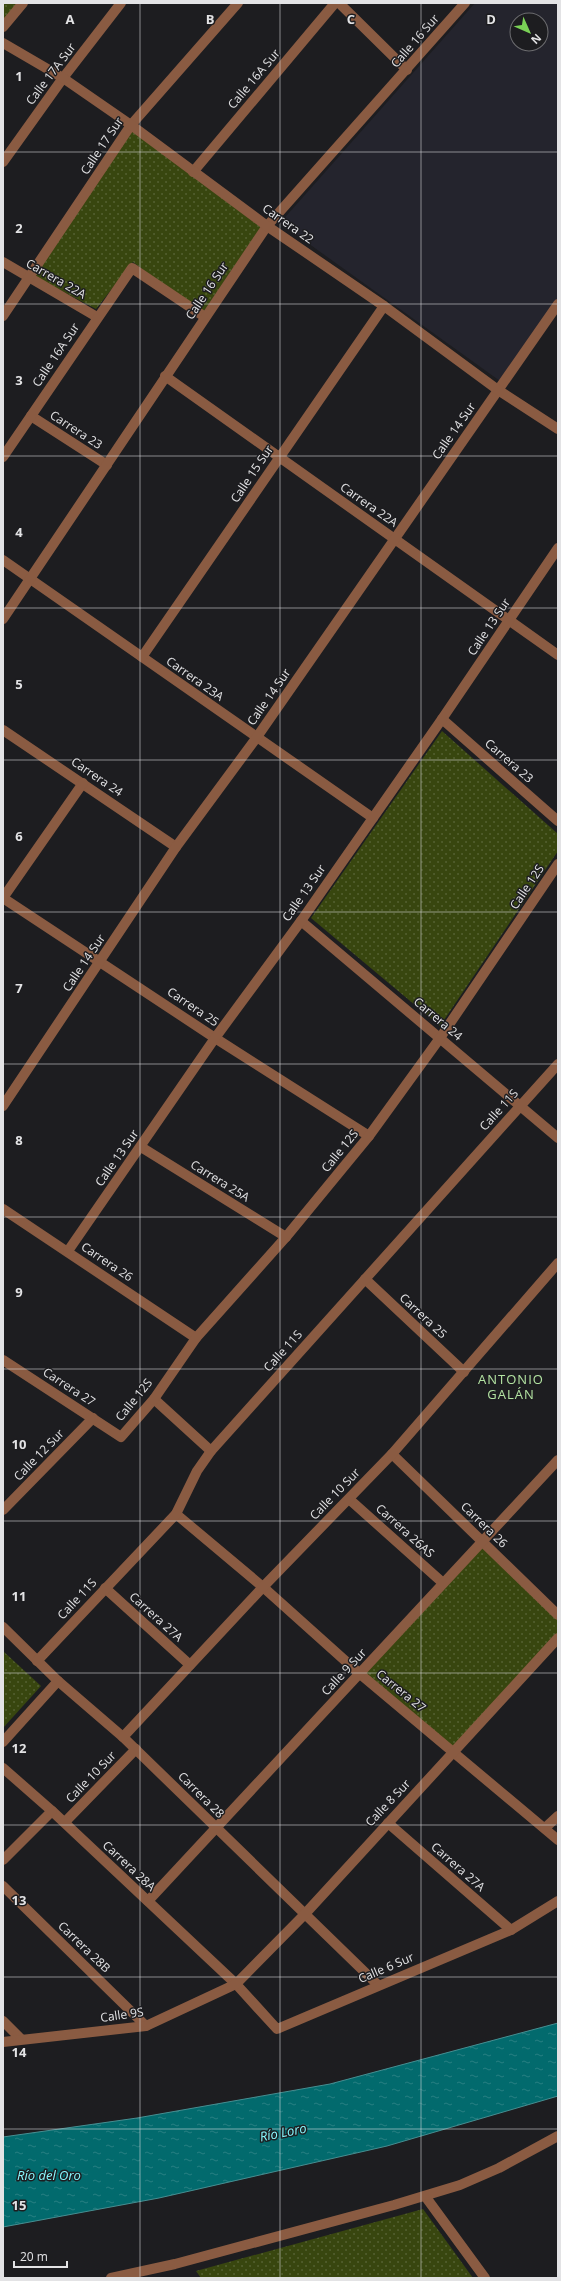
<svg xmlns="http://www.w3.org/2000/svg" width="561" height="2281" viewBox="0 0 561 2281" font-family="'Open Sans',sans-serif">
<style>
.built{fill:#24242d;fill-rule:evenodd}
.park{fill:url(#park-dots)}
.water{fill:url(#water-ripples);stroke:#468e91}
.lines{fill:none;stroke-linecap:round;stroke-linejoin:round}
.pedestrian{stroke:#8a5b42;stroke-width:10}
.minor{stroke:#8a5b42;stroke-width:10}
.tertiary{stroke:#8a5b42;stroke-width:10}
.grid{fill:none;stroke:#e3e3e5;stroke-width:1;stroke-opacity:0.55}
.labels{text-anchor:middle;stroke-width:3;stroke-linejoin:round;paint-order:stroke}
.street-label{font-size:12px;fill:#e3e3e5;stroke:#1d1d20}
.neighbourhood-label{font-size:13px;letter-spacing:1px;fill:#b3e3a2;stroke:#1d1d20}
.water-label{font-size:13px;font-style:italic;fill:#88faff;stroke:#1d1d20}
.grid-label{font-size:13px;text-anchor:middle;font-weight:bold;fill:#e3e3e5;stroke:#1d1d20;stroke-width:3;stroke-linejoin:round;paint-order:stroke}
</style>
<defs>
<pattern id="park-dots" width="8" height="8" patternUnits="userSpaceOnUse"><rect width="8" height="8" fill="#38460f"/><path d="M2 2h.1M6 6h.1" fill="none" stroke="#556132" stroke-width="1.8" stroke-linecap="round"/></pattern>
<pattern id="water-ripples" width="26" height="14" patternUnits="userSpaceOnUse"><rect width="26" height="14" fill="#026a6d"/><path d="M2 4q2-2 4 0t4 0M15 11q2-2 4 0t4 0" fill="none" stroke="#277f82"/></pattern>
</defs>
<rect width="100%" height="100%" fill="#1d1d20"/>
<path class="built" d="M475 3H558V298L500 381 280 223ZM517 20H541V44H517Z"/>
<g class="park">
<polygon points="3,3 20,3 3,23"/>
<polygon points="132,131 261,227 202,314 133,262 96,309 34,276"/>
<polygon points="442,731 558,834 558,851 440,1026 311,918"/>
<polygon points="482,1542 558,1615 558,1638 454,1751 360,1674"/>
<polygon points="3,1651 41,1686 3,1728"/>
<polygon points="423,2209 473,2278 201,2278 196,2271"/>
</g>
<polygon class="water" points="558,2023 558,2096 387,2146 159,2198 3,2227 3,2137 137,2118 330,2084"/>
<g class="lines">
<polyline class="pedestrian" points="154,1399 211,1451"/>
<g class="minor">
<polyline points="339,3 407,70"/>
<polyline points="3,27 23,3"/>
<polyline points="3,162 63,78 121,3"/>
<polyline points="193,172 335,3"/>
<polyline points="3,262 97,317"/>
<polyline points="3,316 131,125 238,3"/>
<polyline points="165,376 558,655"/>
<polyline points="31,416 107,465"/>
<polyline points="3,457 132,268 205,317"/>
<polyline points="3,560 373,818"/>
<polyline points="3,619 267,226 465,3"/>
<polyline points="142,657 384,306"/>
<polyline points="442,719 558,821"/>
<polyline points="3,730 176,847"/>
<polyline points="3,898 215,1038 369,1136"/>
<polyline points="3,898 83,783"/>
<polyline points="301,921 558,1138"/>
<polyline points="3,1106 176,847 257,737 558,304"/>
<polyline points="141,1147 286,1237"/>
<polyline points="3,1209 196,1338"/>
<polyline points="68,1251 215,1038 301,921 442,719 558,548"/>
<polyline points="365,1279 464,1372"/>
<polyline points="3,1360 121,1437 154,1399 196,1338 286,1237 369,1136 440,1038 558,864"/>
<polyline points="392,1454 558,1615"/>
<polyline points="349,1499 443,1583"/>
<polyline points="3,1510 93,1418"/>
<polyline points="176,1514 263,1587 360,1674 558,1840"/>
<polyline points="105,1588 190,1665"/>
<polyline points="3,1627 58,1681 123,1737 378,1985"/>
<polyline points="37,1661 176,1514 197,1471 211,1451 558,1064"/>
<polyline points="123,1737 263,1587 392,1454 558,1263"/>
<polyline points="3,1742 58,1681"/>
<polyline points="3,1768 52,1811 236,1984 277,2029 511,1930 558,1901"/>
<polyline points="65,1822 136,1749"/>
<polyline points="388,1823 511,1930"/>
<polyline points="545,1828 558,1816"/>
<polyline points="3,1860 52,1811"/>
<polyline points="3,1886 146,2026"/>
<polyline points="148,1901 558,1460"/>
<polyline points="3,2021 21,2039"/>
<polyline points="3,2042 146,2026 236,1984 304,1915 558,1638"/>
<polyline points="425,2196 485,2278"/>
<polyline points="111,2278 175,2264 394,2205 460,2185 499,2168 558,2136"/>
</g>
<polyline class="tertiary" points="3,43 63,78 131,125 267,226 384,306 498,390 558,429"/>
</g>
<path class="grid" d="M140 3V2278M280 3V2278M421 3V2278M3 152H558M3 304H558M3 456H558M3 608H558M3 760H558M3 912H558M3 1064H558M3 1217H558M3 1369H558M3 1521H558M3 1673H558M3 1825H558M3 1977H558M3 2129H558"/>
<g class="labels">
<g class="street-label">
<text transform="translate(415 41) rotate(-49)" y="4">Calle 16 Sur</text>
<text transform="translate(51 74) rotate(-53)" y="4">Calle 17A Sur</text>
<text transform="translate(254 79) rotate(-50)" y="4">Calle 16A Sur</text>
<text transform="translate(102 146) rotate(-56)" y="4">Calle 17 Sur</text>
<text transform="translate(288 224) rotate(35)" y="4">Carrera 22</text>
<text transform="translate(56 279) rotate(30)" y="4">Carrera 22A</text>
<text transform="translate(207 291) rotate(-56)" y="4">Calle 16 Sur</text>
<text transform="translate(56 355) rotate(-56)" y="4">Calle 16A Sur</text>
<text transform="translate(76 430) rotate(33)" y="4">Carrera 23</text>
<text transform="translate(454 431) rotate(-55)" y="4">Calle 14 Sur</text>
<text transform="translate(252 474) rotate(-56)" y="4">Calle 15 Sur</text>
<text transform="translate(369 505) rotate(35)" y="4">Carrera 22A</text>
<text transform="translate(489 627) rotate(-56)" y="4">Calle 13 Sur</text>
<text transform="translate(195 679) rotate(35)" y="4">Carrera 23A</text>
<text transform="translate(269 697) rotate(-55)" y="4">Calle 14 Sur</text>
<text transform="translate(509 761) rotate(41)" y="4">Carrera 23</text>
<text transform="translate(97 777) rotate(34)" y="4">Carrera 24</text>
<text transform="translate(527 887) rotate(-56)" y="4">Calle 12S</text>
<text transform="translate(304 893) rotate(-55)" y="4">Calle 13 Sur</text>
<text transform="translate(84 963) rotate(-56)" y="4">Calle 14 Sur</text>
<text transform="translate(193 1007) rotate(34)" y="4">Carrera 25</text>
<text transform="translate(438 1019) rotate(40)" y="4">Carrera 24</text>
<text transform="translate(499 1110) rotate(-48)" y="4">Calle 11S</text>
<text transform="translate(340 1151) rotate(-51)" y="4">Calle 12S</text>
<text transform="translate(117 1158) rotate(-55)" y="4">Calle 13 Sur</text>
<text transform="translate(220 1181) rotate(32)" y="4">Carrera 25A</text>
<text transform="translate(107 1262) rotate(34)" y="4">Carrera 26</text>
<text transform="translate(423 1316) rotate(43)" y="4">Carrera 25</text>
<text transform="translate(283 1351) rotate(-48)" y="4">Calle 11S</text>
<text transform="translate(69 1387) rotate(33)" y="4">Carrera 27</text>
<text transform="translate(134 1400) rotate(-51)" y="4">Calle 12S</text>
<text transform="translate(39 1455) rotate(-46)" y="4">Calle 12 Sur</text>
<text transform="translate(335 1494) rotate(-46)" y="4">Calle 10 Sur</text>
<text transform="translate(484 1525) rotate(44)" y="4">Carrera 26</text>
<text transform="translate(405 1531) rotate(42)" y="4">Carrera 26AS</text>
<text transform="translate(77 1599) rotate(-47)" y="4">Calle 11S</text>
<text transform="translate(156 1617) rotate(42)" y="4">Carrera 27A</text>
<text transform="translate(344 1672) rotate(-47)" y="4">Calle 9 Sur</text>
<text transform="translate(401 1691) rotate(39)" y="4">Carrera 27</text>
<text transform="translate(91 1777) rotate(-46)" y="4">Calle 10 Sur</text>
<text transform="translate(201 1795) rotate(45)" y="4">Carrera 28</text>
<text transform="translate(388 1803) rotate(-47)" y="4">Calle 8 Sur</text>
<text transform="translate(129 1866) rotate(43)" y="4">Carrera 28A</text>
<text transform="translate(458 1867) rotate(41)" y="4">Carrera 27A</text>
<text transform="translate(84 1947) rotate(44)" y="4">Carrera 28B</text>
<text transform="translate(386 1968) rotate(-23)" y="4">Calle 6 Sur</text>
<text transform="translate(122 2015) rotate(-8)" y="4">Calle 9S</text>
</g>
<g class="neighbourhood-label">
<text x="511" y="1384">ANTONIO<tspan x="511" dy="15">GALÁN</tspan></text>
</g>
<g class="water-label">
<text transform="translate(283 2132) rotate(-11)" y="5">Río Loro</text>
<text x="49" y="2180">Río del Oro</text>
</g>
</g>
<g class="grid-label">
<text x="70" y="24">A</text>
<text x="210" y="24">B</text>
<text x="351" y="24">C</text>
<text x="491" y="24">D</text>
<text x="19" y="81">1</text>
<text x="19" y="233">2</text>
<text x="19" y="385">3</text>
<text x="19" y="537">4</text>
<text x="19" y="689">5</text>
<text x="19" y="841">6</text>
<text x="19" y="993">7</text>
<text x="19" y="1145">8</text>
<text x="19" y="1297">9</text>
<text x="19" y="1449">10</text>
<text x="19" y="1601">11</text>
<text x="19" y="1753">12</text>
<text x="19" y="1905">13</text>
<text x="19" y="2057">14</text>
<text x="19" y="2210">15</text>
</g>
<rect width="561" height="2281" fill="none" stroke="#e3e3e5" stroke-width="8"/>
<g transform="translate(529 32) rotate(135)"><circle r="19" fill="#1d1d20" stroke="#6c6c6f"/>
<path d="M0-3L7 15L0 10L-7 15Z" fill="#7ad156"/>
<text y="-6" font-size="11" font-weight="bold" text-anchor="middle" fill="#e3e3e5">N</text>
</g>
<path d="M14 2261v6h53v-6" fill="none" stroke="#e3e3e5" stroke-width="2"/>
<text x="20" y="2261" font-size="12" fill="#e3e3e5" stroke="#1d1d20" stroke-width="3" paint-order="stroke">20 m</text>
</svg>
